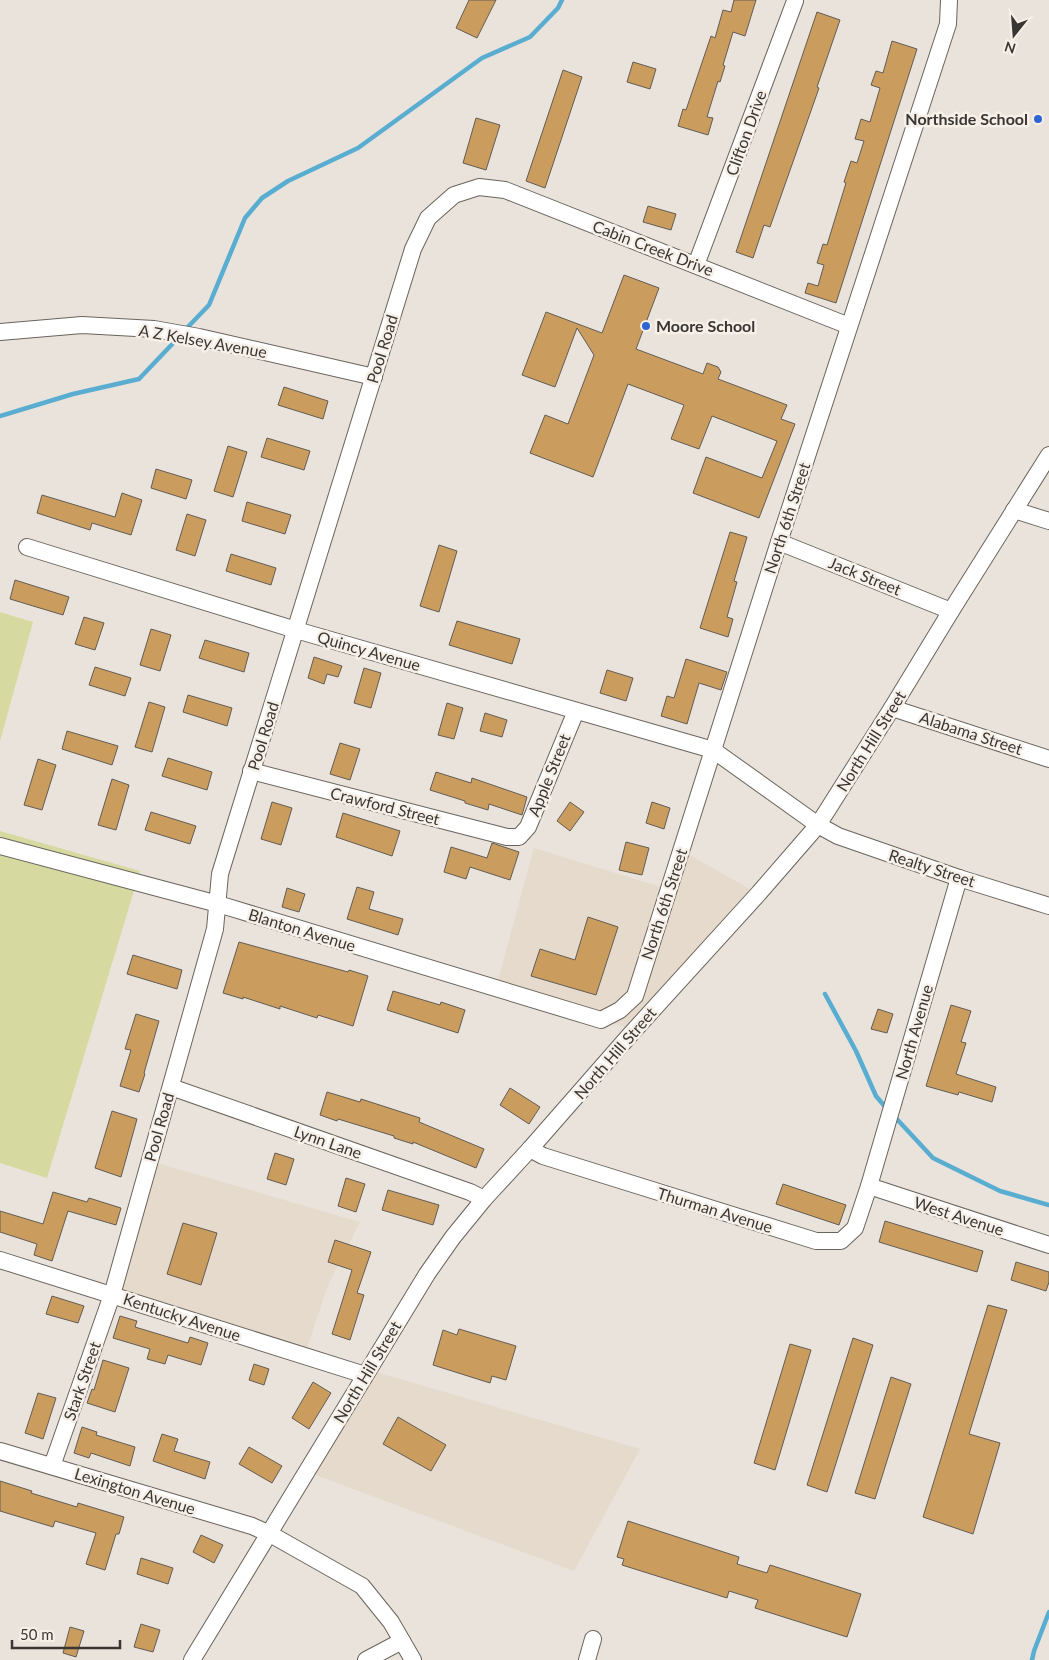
<svg xmlns="http://www.w3.org/2000/svg" width="1049" height="1660" viewBox="0 0 1049 1660" font-family="Lato,sans-serif">
<style>
.built{fill:#e5dacb}
.green{fill:#d6daa0}
.lines{fill:none;stroke-linecap:round;stroke-linejoin:round}
.stream{stroke:#58add1;stroke-width:4.5}
.building{fill:#ca9d5e;stroke:#625c55}
.minor-casing{stroke:#6a645c;stroke-width:18}
.minor{stroke:#fff;stroke-width:16}
.poi-dot{fill:#2c64d2;stroke:#f7f0e8;stroke-width:2}
.labels{text-anchor:middle;stroke-width:5;stroke-linejoin:round;paint-order:stroke}
.poi-label{font-size:16px;font-weight:bold;fill:#393633;stroke:#f7f0e8;text-anchor:end}
.street-label{font-size:16px;fill:#393633;stroke:#f7f0e8}
</style>
<rect width="100%" height="100%" fill="#eae3db"/>
<g class="built">
<polygon points="534,848 667,889 681,850 755,892 628,1028 496,988"/>
<polygon points="147,1160 360,1222 328,1285 306,1351 109,1294"/>
<polygon points="362,1368 640,1449 574,1571 302,1470"/>
</g>
<g class="green">
<polygon points="0,612 33,622 0,741"/>
<polygon points="0,831 140,871 47,1178 0,1163"/>
</g>
<g class="lines">
<g class="stream">
<polyline points="185,330 209,305 245,218 262,198 288,181 358,148 482,58 530,37 558,8 562,0"/>
<polyline points="0,416 73,394 139,379 178,338"/>
<polyline points="825,994 856,1051 876,1096 887,1109"/>
<polyline points="894,1116 933,1158 1000,1191 1049,1205"/>
<polyline points="1032,1660 1034,1651 1049,1612"/>
</g>
</g>
<g class="building">
<polygon points="469,0 496,0 477,38 456,28"/>
<polygon points="734,0 756,0 745,36 733,32 723,65 725,66 720,82 718,81 707,117 713,118 708,135 678,126 683,109 686,110 711,36 715,38 723,10 731,12"/>
<polygon points="817,12 840,20 817,87 819,88 770,227 764,225 753,258 736,252"/>
<polygon points="892,41 917,49 836,303 805,293 808,283 818,286 824,265 817,263 823,244 827,245 846,183 844,182 851,161 857,163 864,141 855,139 861,119 870,122 880,88 871,85 876,71 883,73"/>
<polygon points="633,62 656,69 650,89 627,82"/>
<polygon points="563,70 582,77 545,188 526,181"/>
<polygon points="476,118 500,125 486,170 463,163"/>
<polygon points="648,206 676,214 671,230 643,222"/>
<polygon points="624,275 659,288 636,349 703,374 707,363 718,367 721,372 718,379 787,405 781,419 795,424 759,518 693,493 706,457 762,478 777,441 712,416 699,449 671,439 684,405 628,384 593,477 530,453 545,415 568,424 594,355 577,328 555,387 522,375 546,312 602,333"/>
<polygon points="284,387 328,401 323,419 278,405"/>
<polygon points="267,438 310,451 304,470 261,457"/>
<polygon points="228,446 247,452 233,497 214,491"/>
<polygon points="156,469 192,480 186,499 151,488"/>
<polygon points="122,493 142,500 131,535 92,523 90,530 37,513 42,495 115,517"/>
<polygon points="247,502 291,515 285,534 242,521"/>
<polygon points="187,514 206,520 195,556 176,550"/>
<polygon points="730,532 747,537 734,581 737,582 727,617 733,619 728,637 700,628"/>
<polygon points="439,545 457,551 439,612 420,606"/>
<polygon points="231,554 276,568 271,585 226,571"/>
<polygon points="15,580 69,597 63,615 10,599"/>
<polygon points="84,617 104,623 95,650 75,644"/>
<polygon points="457,621 520,639 512,664 449,645"/>
<polygon points="151,629 171,635 160,671 140,665"/>
<polygon points="205,640 249,653 244,672 199,658"/>
<polygon points="314,657 342,666 338,677 327,674 324,684 308,678"/>
<polygon points="686,659 727,672 721,690 699,683 687,724 661,716 667,696 674,698"/>
<polygon points="95,667 131,678 125,696 89,685"/>
<polygon points="364,668 381,673 371,708 354,703"/>
<polygon points="607,670 633,678 626,701 600,693"/>
<polygon points="188,695 232,708 227,726 183,712"/>
<polygon points="149,702 165,707 152,752 135,747"/>
<polygon points="447,703 463,708 454,739 438,735"/>
<polygon points="485,713 507,720 502,737 480,731"/>
<polygon points="67,731 118,746 112,765 62,749"/>
<polygon points="340,743 360,749 350,780 330,774"/>
<polygon points="168,758 212,772 207,790 162,776"/>
<polygon points="38,759 56,765 42,810 24,805"/>
<polygon points="436,772 471,783 472,778 527,797 522,815 489,804 488,810 465,803 465,801 430,790"/>
<polygon points="112,779 129,785 116,830 98,825"/>
<polygon points="272,802 292,808 281,845 261,839"/>
<polygon points="570,802 584,812 570,831 557,821"/>
<polygon points="652,802 670,808 664,829 646,823"/>
<polygon points="151,812 196,826 190,844 145,830"/>
<polygon points="343,813 400,831 392,856 336,837"/>
<polygon points="626,842 649,848 642,875 619,870"/>
<polygon points="492,843 519,852 510,880 470,867 466,879 444,872 451,847 487,858"/>
<polygon points="357,887 374,892 369,909 403,919 398,935 347,919"/>
<polygon points="287,888 305,894 299,912 282,907"/>
<polygon points="588,917 618,927 596,995 531,976 540,949 575,960"/>
<polygon points="239,942 348,972 349,970 368,976 353,1026 318,1015 317,1018 280,1006 280,1009 243,997 243,999 223,993"/>
<polygon points="133,955 182,970 177,989 127,974"/>
<polygon points="393,991 440,1005 441,1002 465,1010 458,1033 387,1010"/>
<polygon points="951,1005 971,1011 961,1042 966,1043 956,1074 996,1087 992,1102 959,1092 958,1095 926,1086"/>
<polygon points="878,1009 893,1014 887,1033 871,1029"/>
<polygon points="136,1014 159,1021 144,1073 145,1074 139,1092 120,1086 131,1050 125,1049"/>
<polygon points="510,1088 540,1107 529,1124 500,1105"/>
<polygon points="327,1092 360,1102 361,1099 420,1118 419,1122 484,1149 476,1168 413,1142 413,1144 394,1138 394,1136 338,1119 337,1121 320,1115"/>
<polygon points="112,1111 137,1119 121,1177 95,1168"/>
<polygon points="275,1153 294,1159 286,1185 267,1179"/>
<polygon points="346,1178 365,1184 356,1212 338,1206"/>
<polygon points="783,1184 846,1205 839,1225 776,1204"/>
<polygon points="388,1190 439,1205 433,1225 382,1210"/>
<polygon points="53,1192 87,1202 89,1198 121,1208 116,1225 68,1211 52,1261 34,1255 37,1244 0,1232 0,1211 43,1224"/>
<polygon points="885,1221 983,1251 977,1272 879,1242"/>
<polygon points="183,1223 217,1233 201,1285 167,1274"/>
<polygon points="335,1240 371,1252 357,1293 364,1295 350,1340 332,1334 352,1270 328,1262"/>
<polygon points="1016,1262 1049,1272 1049,1282 1046,1291 1011,1280"/>
<polygon points="52,1296 84,1306 78,1323 46,1314"/>
<polygon points="988,1305 1007,1310 969,1434 1000,1443 973,1534 923,1517"/>
<polygon points="120,1316 137,1321 135,1327 188,1343 190,1337 208,1343 201,1365 168,1355 165,1364 147,1359 150,1349 113,1338"/>
<polygon points="459,1329 516,1346 506,1380 492,1376 490,1383 433,1365 443,1330 457,1335"/>
<polygon points="853,1338 873,1345 827,1492 807,1485"/>
<polygon points="790,1344 811,1350 775,1470 754,1463"/>
<polygon points="103,1360 129,1368 115,1412 87,1403 92,1389 94,1390"/>
<polygon points="254,1364 269,1369 264,1385 249,1380"/>
<polygon points="891,1377 911,1384 875,1499 855,1493"/>
<polygon points="313,1382 331,1393 309,1429 292,1418"/>
<polygon points="38,1393 56,1398 43,1439 25,1433"/>
<polygon points="398,1417 446,1445 431,1471 383,1444"/>
<polygon points="82,1427 97,1432 96,1435 135,1447 130,1466 91,1453 89,1458 74,1453"/>
<polygon points="162,1434 178,1439 174,1451 210,1462 205,1479 153,1461"/>
<polygon points="249,1447 282,1466 272,1483 239,1464"/>
<polygon points="0,1481 32,1491 31,1493 77,1507 78,1503 124,1517 119,1534 116,1534 105,1570 86,1564 96,1533 55,1521 53,1527 0,1511"/>
<polygon points="628,1521 739,1557 737,1564 767,1573 770,1565 861,1594 847,1637 755,1608 758,1600 729,1591 727,1598 622,1565 624,1559 617,1557"/>
<polygon points="201,1535 223,1545 214,1563 193,1552"/>
<polygon points="141,1558 173,1568 168,1584 137,1574"/>
<polygon points="141,1624 160,1630 153,1652 134,1647"/>
<polygon points="70,1627 84,1631 76,1657 63,1653"/>
</g>
<g class="lines">
<defs>
<g id="minor">
<polyline points="696,265 795,1"/>
<polyline points="0,332 82,325 154,329 199,337 374,377"/>
<polyline points="1014,510 1049,521"/>
<polyline points="779,542 951,611"/>
<polyline points="27,547 296,630 713,750 818,825 838,836 959,878 1049,906"/>
<polyline points="892,708 1049,759"/>
<polyline points="251,771 507,837 519,837 528,827 576,711"/>
<polyline points="0,846 218,904 601,1020 620,1010 635,996 779,542 948,24 949,0"/>
<polyline points="171,1087 470,1192 484,1199"/>
<polyline points="530,1149 543,1156 816,1241 841,1241 855,1228 869,1186 959,878"/>
<polyline points="869,1186 1049,1245"/>
<polyline points="0,1260 365,1375"/>
<polyline points="0,1451 252,1526 270,1534 362,1586 391,1622 413,1660"/>
<polyline points="52,1466 112,1295 215,929 220,874 413,249 428,218 454,195 479,187 505,190 849,326"/>
<polyline points="192,1660 427,1274 453,1237 484,1199 530,1149 629,1036 759,893 818,825 892,708 951,611 1049,455"/>
<polyline points="366,1660 402,1641"/>
<polyline points="587,1660 593,1639"/>
</g>
</defs>
<use href="#minor" class="minor-casing"/>
<use href="#minor" class="minor"/>
</g>
<g class="poi-dot">
<circle cx="1038" cy="119" r="5"/>
<circle cx="646" cy="326" r="5"/>
</g>
<g class="labels">
<g class="poi-label">
<text x="1028" y="125">Northside School</text>
<text x="656" y="332" text-anchor="start">Moore School</text>
</g>
<g class="street-label">
<text transform="translate(746 133) rotate(-70)" y="6">Clifton Drive</text>
<text transform="translate(653 248) rotate(21)" y="6">Cabin Creek Drive</text>
<text transform="translate(203 341) rotate(10)" y="6">A Z Kelsey Avenue</text>
<text transform="translate(382 349) rotate(-73)" y="6">Pool Road</text>
<text transform="translate(787 518) rotate(-72)" y="6">North 6th Street</text>
<text transform="translate(865 576) rotate(22)" y="6">Jack Street</text>
<text transform="translate(369 651) rotate(16)" y="6">Quincy Avenue</text>
<text transform="translate(971 733) rotate(18)" y="6">Alabama Street</text>
<text transform="translate(263 736) rotate(-73)" y="6">Pool Road</text>
<text transform="translate(871 741) rotate(-58)" y="6">North Hill Street</text>
<text transform="translate(549 775) rotate(-68)" y="6">Apple Street</text>
<text transform="translate(385 806) rotate(14)" y="6">Crawford Street</text>
<text transform="translate(932 868) rotate(18)" y="6">Realty Street</text>
<text transform="translate(664 904) rotate(-72)" y="6">North 6th Street</text>
<text transform="translate(302 930) rotate(17)" y="6">Blanton Avenue</text>
<text transform="translate(914 1032) rotate(-74)" y="6">North Avenue</text>
<text transform="translate(615 1053) rotate(-49)" y="6">North Hill Street</text>
<text transform="translate(159 1127) rotate(-74)" y="6">Pool Road</text>
<text transform="translate(328 1142) rotate(19)" y="6">Lynn Lane</text>
<text transform="translate(715 1210) rotate(17)" y="6">Thurman Avenue</text>
<text transform="translate(959 1216) rotate(18)" y="6">West Avenue</text>
<text transform="translate(182 1317) rotate(18)" y="6">Kentucky Avenue</text>
<text transform="translate(367 1372) rotate(-59)" y="6">North Hill Street</text>
<text transform="translate(82 1381) rotate(-71)" y="6">Stark Street</text>
<text transform="translate(135 1491) rotate(17)" y="6">Lexington Avenue</text>
</g>
</g>
<g transform="translate(1014 35) rotate(197)" stroke="#f7f0e8" stroke-width="4" paint-order="stroke">
<path d="M0-4L9 19L0 12L-9 19Z" fill="#393633"/>
<text y="-8" font-size="14" font-weight="bold" text-anchor="middle" fill="#393633">N</text>
</g>
<path d="M12 1640v8h108v-8" fill="none" stroke="#393633" stroke-width="2.5"/>
<text x="20" y="1640" font-size="15" fill="#393633" stroke="#f7f0e8" stroke-width="4" paint-order="stroke">50 m</text>
</svg>
